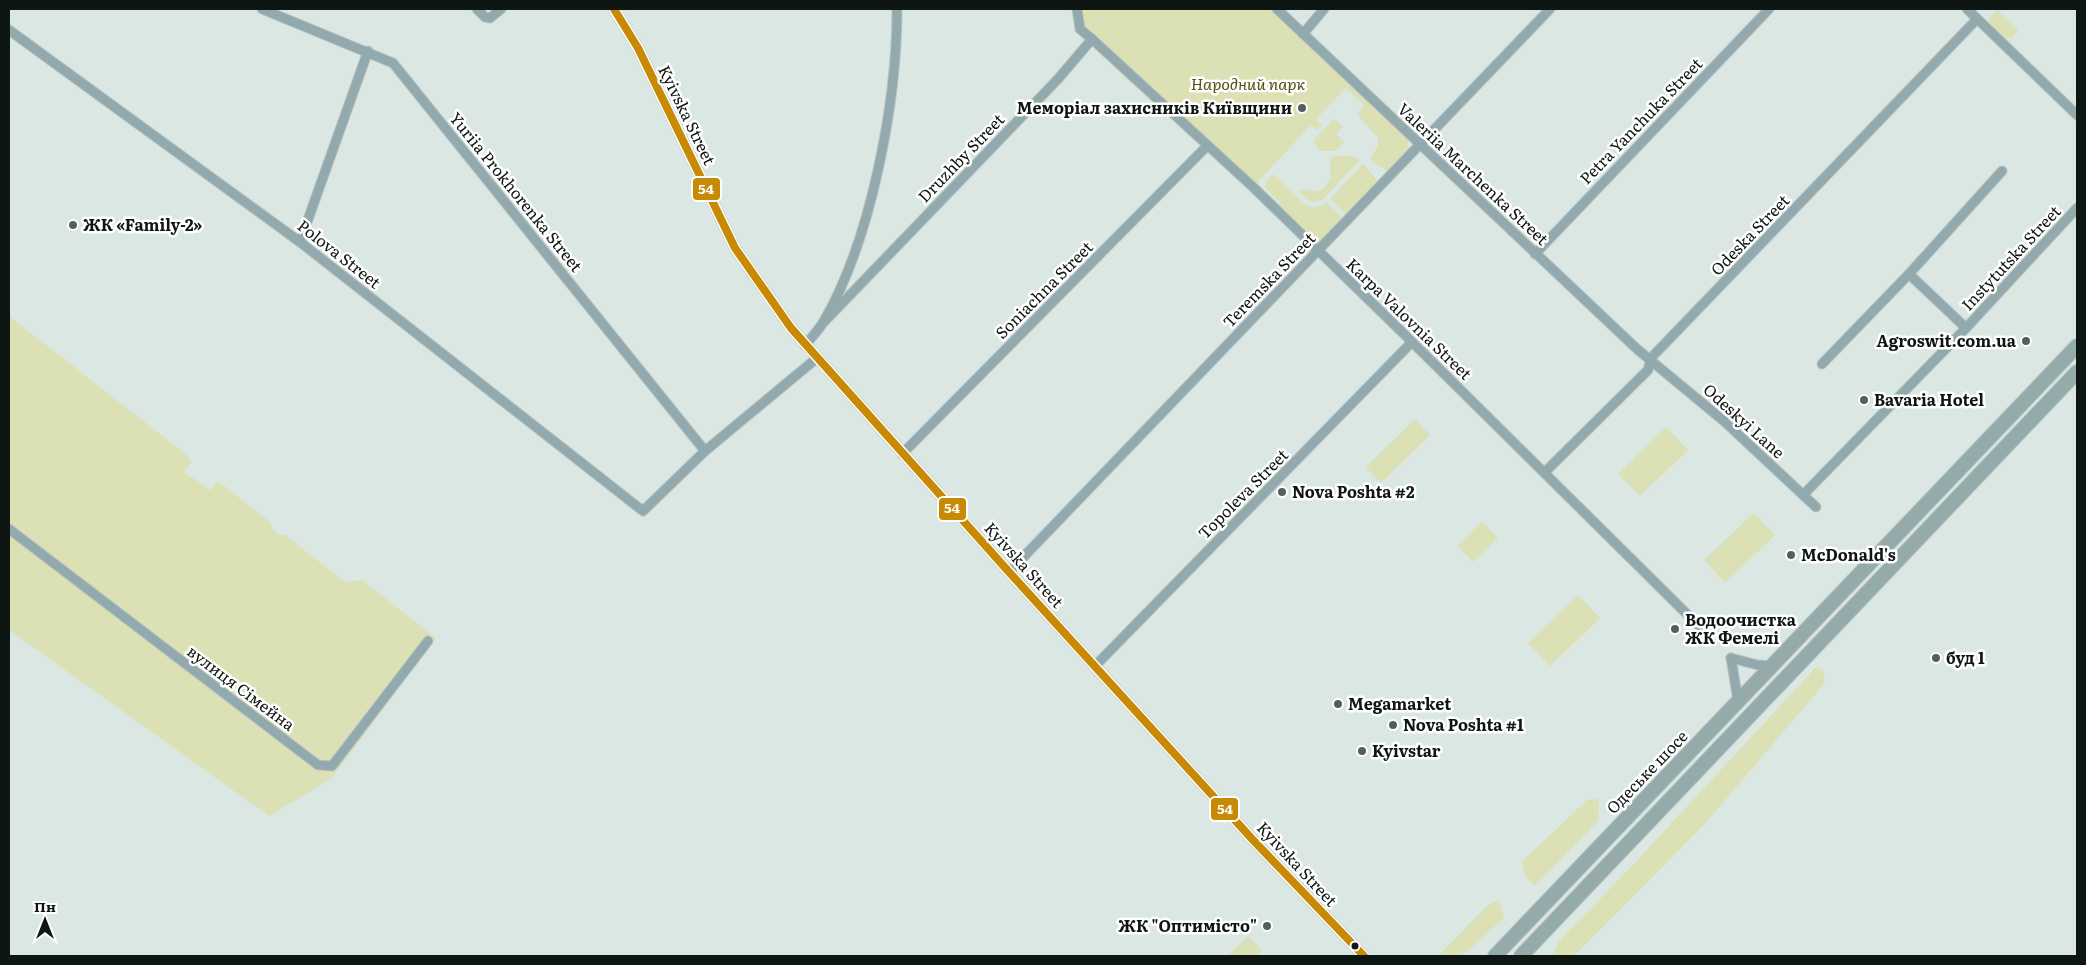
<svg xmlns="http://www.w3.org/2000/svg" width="2086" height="965" viewBox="0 0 2086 965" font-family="Literata,serif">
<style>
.green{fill:#dce0b5}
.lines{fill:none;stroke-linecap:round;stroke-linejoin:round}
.minor-casing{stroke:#bac5c1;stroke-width:11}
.tertiary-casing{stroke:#bac5c1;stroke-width:12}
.trunk-casing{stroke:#bac5c1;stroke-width:16}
.minor{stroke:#92aaad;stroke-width:9}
.tertiary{stroke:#92aaad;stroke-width:10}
.trunk{stroke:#95aaab;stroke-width:14}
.bus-1-casing{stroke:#fff;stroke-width:11}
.bus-1{stroke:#c88904;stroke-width:8}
.poi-dot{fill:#555f5c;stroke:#fff;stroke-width:2}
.bus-dot{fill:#0e1613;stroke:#fff;stroke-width:2}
.labels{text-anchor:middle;stroke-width:5;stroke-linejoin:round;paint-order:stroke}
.park-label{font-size:16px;font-style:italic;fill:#535111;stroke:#fff}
.poi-label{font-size:16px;font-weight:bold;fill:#0e1613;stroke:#fff;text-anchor:start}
.street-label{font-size:16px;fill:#0e1613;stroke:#fff}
.line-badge{stroke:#fff;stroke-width:2}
.badge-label{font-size:14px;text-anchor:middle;font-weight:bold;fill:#fff}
</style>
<rect width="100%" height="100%" fill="#dae7e3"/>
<g class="green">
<polygon points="1081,9 1271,9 1408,140 1409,147 1388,171 1373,163 1371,157 1378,146 1378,138 1359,117 1358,113 1364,105 1346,88 1316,119 1322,126 1317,129 1310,126 1255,185 1085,25"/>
<polygon points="1997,10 2018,30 2011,38 2004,38 1989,23 1990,18"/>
<polygon points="1334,118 1343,127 1336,134 1344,142 1336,151 1320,151 1313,141"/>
<path d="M1332 156H1354L1360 160 1323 199C1312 206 1305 198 1298 191 1307 186 1315 196 1325 187 1335 178 1327 166 1332 156Z"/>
<polygon points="1363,164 1378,181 1347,215 1330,199"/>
<polygon points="1273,174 1304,204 1314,208 1327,203 1343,218 1321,243 1318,244 1278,208 1280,202 1265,188 1266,182"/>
<polygon points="9,316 188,456 191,463 184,472 210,490 218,481 271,523 272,529 279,535 285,535 345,582 362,580 436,638 332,778 269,816 9,630"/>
<polygon points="1415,419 1430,435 1381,483 1366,467"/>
<polygon points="1666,427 1688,450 1640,496 1618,474"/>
<polygon points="1754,513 1775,535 1725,583 1704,560"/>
<polygon points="1482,522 1498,538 1473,562 1457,546"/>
<polygon points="1578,595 1600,618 1550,666 1528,643"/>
<polygon points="1815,668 1823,669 1825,683 1702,827 1574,956 1552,956 1559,941 1633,865"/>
<polygon points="1599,799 1598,821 1535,886 1525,877 1522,862 1587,800"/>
<polygon points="1499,900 1504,918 1462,956 1438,956 1487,906"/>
<polygon points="1248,936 1262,950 1256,956 1228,956"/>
</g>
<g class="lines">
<defs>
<g id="minor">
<polyline points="262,9 393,63 705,451"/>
<polyline points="477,9 485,17 490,18 501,9"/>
<polyline points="1277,9 1637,349 1725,422 1816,507"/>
<polyline points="1967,9 2077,115"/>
<polyline points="9,30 300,242 643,511 705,451 817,358"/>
<polyline points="1303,34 1324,9"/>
<polyline points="1092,39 1253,187 1403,333 1699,626"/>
<polyline points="300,242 368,51"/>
<polyline points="1535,254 1769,9"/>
<polyline points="1909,274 1966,328"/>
<polyline points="824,322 1058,79 1092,39 1080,29 1077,9"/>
<path d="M805 345C811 338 819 330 824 321 871 240 897 102 897 9"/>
<polyline points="1822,364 1909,274 2002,171"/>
<polyline points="902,454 1207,146"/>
<polyline points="1545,472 1648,370 1651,358 1977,19"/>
<polyline points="1803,495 1966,328 2077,208"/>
<polyline points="9,529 318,765 332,766 428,641"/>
<polyline points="1009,572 1550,9"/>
<polyline points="1731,658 1738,701"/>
<polyline points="1731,658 1758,665 1773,666"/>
<polyline points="1095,666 1412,342"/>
</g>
<polyline id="tertiary" points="614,9 638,48 735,248 791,328 1009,572 1253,840 1364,956"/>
<g id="trunk">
<polyline points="1495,956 2077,346"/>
<polyline points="1521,956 2077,372"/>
</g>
</defs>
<use href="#minor" class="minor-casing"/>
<use href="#tertiary" class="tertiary-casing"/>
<use href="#trunk" class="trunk-casing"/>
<use href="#minor" class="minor"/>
<use href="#tertiary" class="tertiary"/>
<use href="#trunk" class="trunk"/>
<defs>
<polyline id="bus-1" points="614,9 638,48 735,248 791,328 1009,572 1253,840 1364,956"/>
</defs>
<use href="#bus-1" class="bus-1-casing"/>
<use href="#bus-1" class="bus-1"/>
</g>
<g class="poi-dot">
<circle cx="1302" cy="108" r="5"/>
<circle cx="73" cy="225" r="5"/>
<circle cx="2026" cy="341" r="5"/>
<circle cx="1864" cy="400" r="5"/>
<circle cx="1282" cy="492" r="5"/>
<circle cx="1791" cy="555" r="5"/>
<circle cx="1675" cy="629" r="5"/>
<circle cx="1936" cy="658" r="5"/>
<circle cx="1338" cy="704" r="5"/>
<circle cx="1393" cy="725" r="5"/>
<circle cx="1362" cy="751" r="5"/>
<circle cx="1267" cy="926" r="5"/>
</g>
<circle class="bus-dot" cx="1355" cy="946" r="4.5"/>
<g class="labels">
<g class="park-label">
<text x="1248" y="90">Народний парк</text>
</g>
<g class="poi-label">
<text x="1292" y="114" text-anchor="end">Меморіал захисників Київщини</text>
<text x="83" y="231">ЖК «Family-2»</text>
<text x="2016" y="347" text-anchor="end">Agroswit.com.ua</text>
<text x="1874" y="406">Bavaria Hotel</text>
<text x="1292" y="498">Nova Poshta #2</text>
<text x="1801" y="561">McDonald's</text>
<text x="1685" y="626">Водоочистка<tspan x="1685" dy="18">ЖК Фемелі</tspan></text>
<text x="1946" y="664">буд 1</text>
<text x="1348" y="710">Megamarket</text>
<text x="1403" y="731">Nova Poshta #1</text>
<text x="1372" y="757">Kyivstar</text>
<text x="1257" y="932" text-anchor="end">ЖК "Оптимісто"</text>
</g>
<g class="street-label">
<text transform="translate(687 115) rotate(64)" y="6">Kyivska Street</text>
<text transform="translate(1641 121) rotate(-46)" y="6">Petra Yanchuka Street</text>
<text transform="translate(961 158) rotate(-46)" y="6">Druzhby Street</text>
<text transform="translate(1473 174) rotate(43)" y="6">Valeriia Marchenka Street</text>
<text transform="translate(516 192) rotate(51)" y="6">Yuriia Prokhorenka Street</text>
<text transform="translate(1750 235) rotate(-46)" y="6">Odeska Street</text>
<text transform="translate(339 254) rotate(38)" y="6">Polova Street</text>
<text transform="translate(2011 258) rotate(-47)" y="6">Instytutska Street</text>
<text transform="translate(1269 280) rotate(-46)" y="6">Teremska Street</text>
<text transform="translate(1044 290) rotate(-45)" y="6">Soniachna Street</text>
<text transform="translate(1409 319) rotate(44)" y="6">Karpa Valovnia Street</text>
<text transform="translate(1744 421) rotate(42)" y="6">Odeskyi Lane</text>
<text transform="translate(1243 494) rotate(-45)" y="6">Topoleva Street</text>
<text transform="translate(1024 565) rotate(48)" y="6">Kyivska Street</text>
<text transform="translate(241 688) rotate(37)" y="6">вулиця Сімейна</text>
<text transform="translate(1647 772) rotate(-46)" y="6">Одеське шосе</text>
<text transform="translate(1297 864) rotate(47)" y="6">Kyivska Street</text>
</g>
</g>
<g class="line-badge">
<rect x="692" y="177" width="29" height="24" rx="5" fill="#c88904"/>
<rect x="938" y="497" width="29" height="24" rx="5" fill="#c88904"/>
<rect x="1210" y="797" width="29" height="24" rx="5" fill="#c88904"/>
</g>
<g class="badge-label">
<text x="706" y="194">54</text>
<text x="952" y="513">54</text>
<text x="1225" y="814">54</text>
</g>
<rect width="2086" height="965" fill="none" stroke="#0e1613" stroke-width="20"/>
<g transform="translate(45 920)" stroke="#ffffff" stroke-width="4" paint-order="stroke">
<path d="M0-4L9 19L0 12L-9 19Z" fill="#0e1613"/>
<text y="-8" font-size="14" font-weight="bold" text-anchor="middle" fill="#0e1613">Пн</text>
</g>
</svg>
